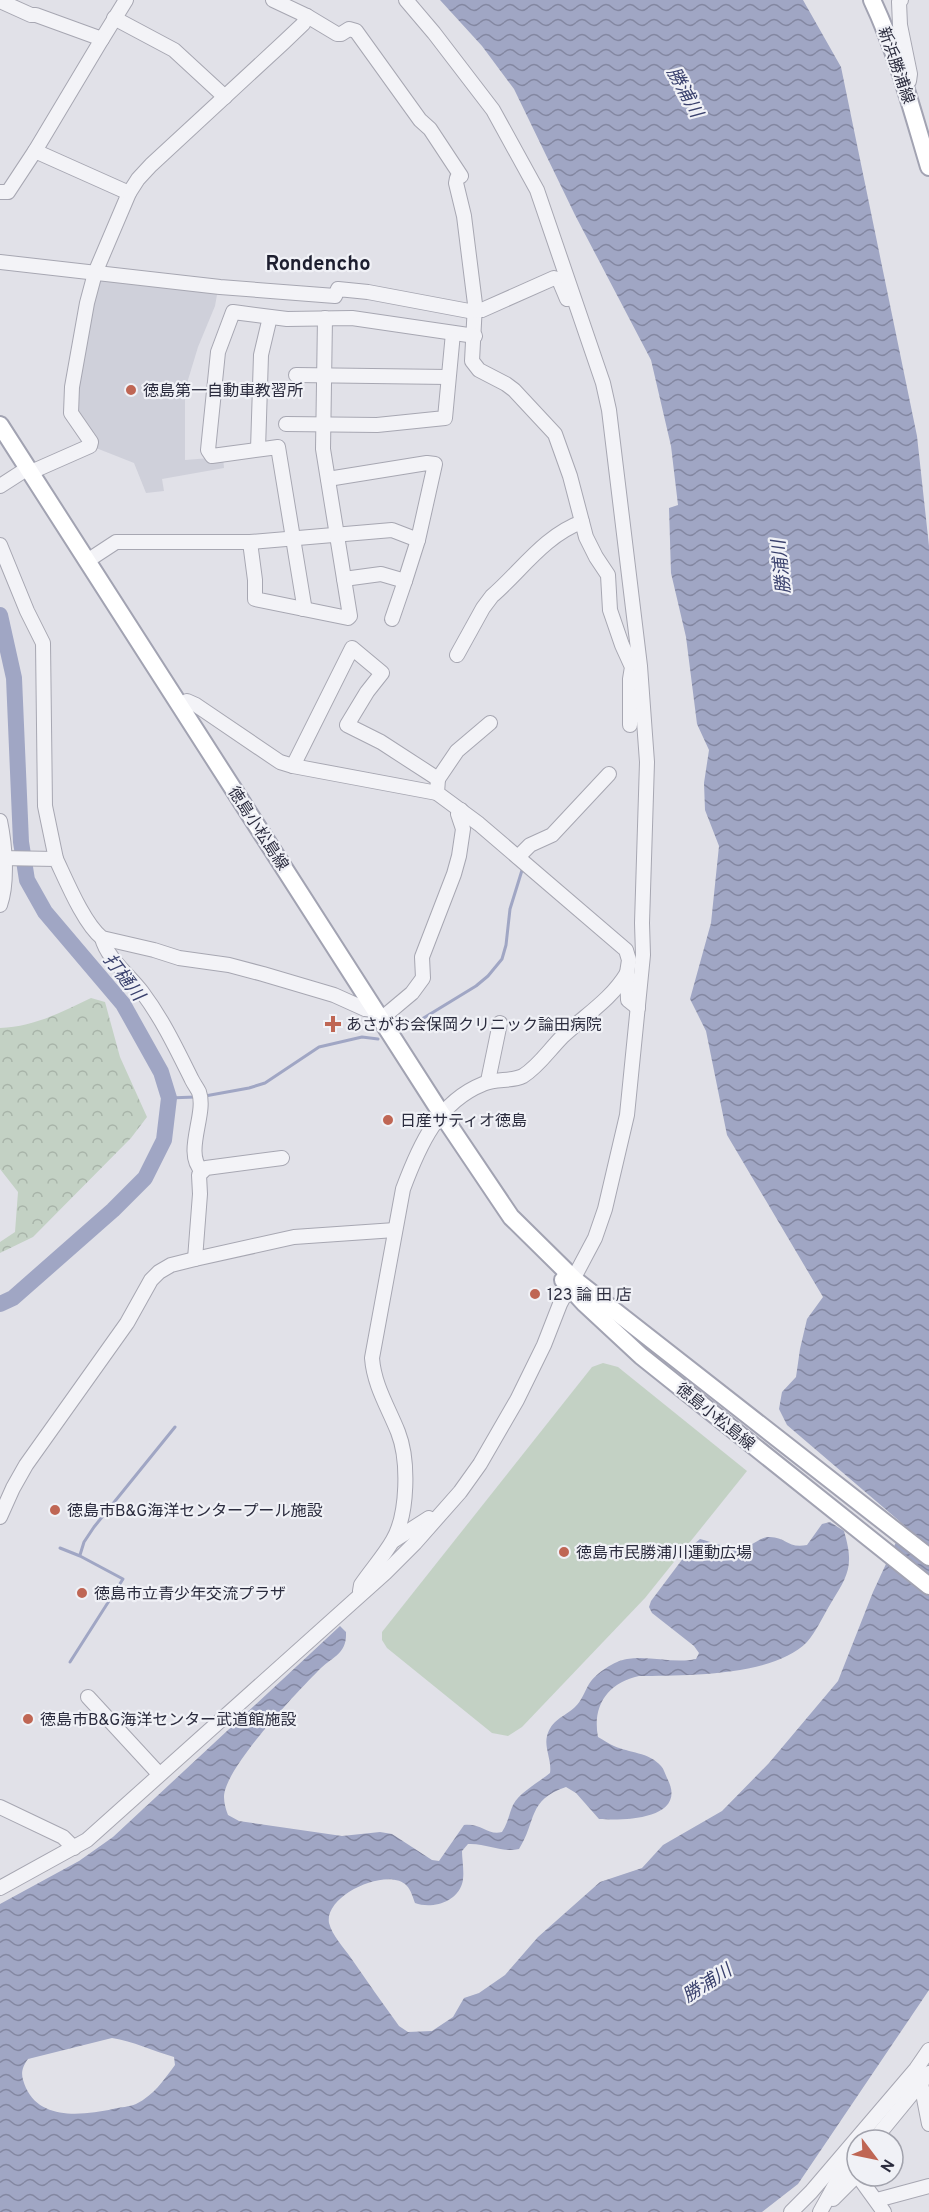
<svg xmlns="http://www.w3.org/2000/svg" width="929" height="2212" viewBox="0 0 929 2212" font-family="Overpass,'Noto Sans JP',sans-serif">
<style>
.built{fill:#cfd0da}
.forest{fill:url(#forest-crowns)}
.pitch{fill:#c3d1c4}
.water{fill:url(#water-waves);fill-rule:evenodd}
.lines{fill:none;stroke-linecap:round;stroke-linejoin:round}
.stream{stroke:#a0a6c4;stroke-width:3}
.river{stroke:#a0a6c4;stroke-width:16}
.minor-casing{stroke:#a7a7b2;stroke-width:16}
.major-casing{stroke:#a2a3b2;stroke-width:20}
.minor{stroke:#f3f3f7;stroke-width:14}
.major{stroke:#fff;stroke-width:16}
.poi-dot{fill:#bf6654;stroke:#f0f1f6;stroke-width:2}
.labels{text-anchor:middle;stroke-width:4.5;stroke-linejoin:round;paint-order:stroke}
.street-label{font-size:16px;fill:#2b2c3e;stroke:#f0f1f6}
.poi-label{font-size:16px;fill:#2b2c3e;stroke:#f0f1f6;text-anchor:start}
.water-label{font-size:18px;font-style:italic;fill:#3a416d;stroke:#f0f1f6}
.quarter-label{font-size:20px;font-weight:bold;fill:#1d1e2f;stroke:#f0f1f6}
</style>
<defs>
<pattern id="forest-crowns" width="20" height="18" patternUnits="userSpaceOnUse" patternTransform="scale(1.5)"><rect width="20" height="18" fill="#c3d1c4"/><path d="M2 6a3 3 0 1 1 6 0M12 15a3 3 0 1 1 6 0" fill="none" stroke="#a8b4a9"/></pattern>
<pattern id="water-waves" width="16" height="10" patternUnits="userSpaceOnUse" patternTransform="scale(1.5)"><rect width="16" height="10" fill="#a0a6c4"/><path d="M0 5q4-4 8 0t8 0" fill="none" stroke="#8387a1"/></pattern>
</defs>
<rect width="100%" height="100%" fill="#e1e1e8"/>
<polygon class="built" points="99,279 218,289 215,306 198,347 188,380 185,400 185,460 223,457 224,468 162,479 164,491 146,493 134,463 96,448 78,418 74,402 78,369"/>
<path class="forest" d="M91 998 105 1002 120 1057 147 1117 131 1138 33 1237 0 1253V1242L15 1232 18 1192 0 1169V1028C33 1027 62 1012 91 998Z"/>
<polygon class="pitch" points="603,1363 618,1367 747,1471 645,1598 522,1727 508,1736 492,1733 387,1648 382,1640 382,1632 592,1367"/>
<path class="water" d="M440 0H803L841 67 917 436 929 546V1990L798 2184 762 2212H0V1904L79 1861 113 1837 340 1626 346 1632C347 1653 334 1656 321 1668 299 1690 224 1768 224 1797 224 1803 226 1810 228 1815L239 1821 342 1836 380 1832 392 1834 432 1860 439 1861 464 1825C482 1823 488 1836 502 1832 508 1823 509 1814 513 1805 520 1792 539 1782 550 1773 552 1761 544 1748 547 1736 552 1719 563 1718 575 1707 581 1702 585 1691 589 1684 596 1673 614 1661 627 1659 650 1655 673 1664 696 1659L699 1653 694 1646 652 1613 649 1607 651 1601 693 1545 700 1539C716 1543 732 1551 748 1546 756 1543 762 1536 770 1537 786 1537 788 1549 807 1545L822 1524 830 1522 844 1531C854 1565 849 1574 831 1603 823 1616 816 1632 807 1642 773 1677 684 1675 639 1676 608 1683 592 1705 598 1737 604 1740 609 1744 614 1746 629 1753 649 1752 661 1766 664 1769 665 1774 667 1778 689 1819 625 1821 599 1819L576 1793 566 1787C527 1800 537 1821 519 1849 501 1853 487 1843 468 1844L462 1851C462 1860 465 1875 462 1884 456 1903 431 1909 415 1903 413 1898 411 1890 407 1886 389 1866 324 1895 329 1923 332 1935 344 1948 351 1958 367 1981 383 2004 399 2026L408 2032 432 2031 453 2017 464 1998 479 1993 505 1975 538 1937 600 1882 642 1868 663 1845 722 1811 769 1763 838 1681 873 1592 904 1525 787 1425 779 1409 782 1392 796 1377 800 1349 807 1319 823 1297 727 1135 706 1031 690 999 711 923 719 846 705 810 704 783 709 750 697 724 686 637 671 573 669 508 678 505 671 446 651 360 575 215 514 89 482 46ZM112 2038C133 2041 153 2051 174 2057L175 2065C163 2081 154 2095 136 2104 129 2107 121 2107 113 2109 84 2115 41 2121 26 2088 21 2076 20 2070 28 2059Z"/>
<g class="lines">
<g class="stream">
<polyline points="404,1030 476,986 488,976 502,959 506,945 510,909 523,867"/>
<polyline points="205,1096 249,1088 265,1083 319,1047 362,1037 378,1039"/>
<polyline points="169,1098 195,1097"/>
<polyline points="60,1548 80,1556 123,1579 70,1662"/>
<polyline points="80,1555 84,1542 94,1527 175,1427"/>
</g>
<polyline class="river" points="0,615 14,678 21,842 27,880 45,912 123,1004 161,1072 169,1098 164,1140 145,1178 113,1210 13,1298 0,1304"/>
<defs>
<g id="minor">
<polyline points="273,0 307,16 337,34 341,34 349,29 356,31 420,120 430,129 461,176 457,178 456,183 464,216 475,304 472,361 479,370 506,384 514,390 555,434 570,476 586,537 596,557 608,575 610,610 622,645 632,667 630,679 630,725"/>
<polyline points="901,0 899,2 900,25 910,74 909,81 905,85"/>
<polyline points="0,1 31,15 36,15 102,39 126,0"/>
<polyline points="114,18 174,50 225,97"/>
<polyline points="35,151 102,39"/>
<polyline points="0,192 8,192 35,151 129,193 95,273 87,303 72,387 71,413 91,442 90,446 31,472"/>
<polyline points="129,193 138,179 151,165 283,43 303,24 307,16"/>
<polyline points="0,262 220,287 335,296 338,289 368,292 469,311 482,310 554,278 559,280 567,299"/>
<polyline points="296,375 448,377"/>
<polyline points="286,424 377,425 445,418 453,333"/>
<polyline points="258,449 261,355 270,317"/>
<polyline points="328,479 427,463 435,464 418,540 405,581"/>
<polyline points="0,486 28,468"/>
<polyline points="250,542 392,530 418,540"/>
<polyline points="0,545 27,611 43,643 45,806 56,859"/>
<polyline points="87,561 116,542 250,542 255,580 255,599 348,618 350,616 323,449 325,318"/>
<polyline points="344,579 381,574 405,581 392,619"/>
<polyline points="303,609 304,605 278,447 212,456 208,450 218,352 233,312 287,319 352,318 475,336"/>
<path d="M457 655 483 608 492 596C520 572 545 535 582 522"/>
<polyline points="180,706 187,701 196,705 280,762 293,766 437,793"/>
<polyline points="293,766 352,648 382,673 367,692 347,725 381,742 438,779 457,751 490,723"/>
<polyline points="438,779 437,793 479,824 626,950 629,960 627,973 628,1000 638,1008"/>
<path d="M0 821C5 845 8 883 0 905"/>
<polyline points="518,857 530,845 552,835 609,774"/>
<path d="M0 858 56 859C66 880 84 924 102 938L154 950 179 958 229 965 263 974 334 995 365 1009 375 1010"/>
<path d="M102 938C107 958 129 975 142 992 163 1020 177 1050 192 1080 194 1084 197 1088 199 1092 207 1114 183 1153 202 1171"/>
<polyline points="381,1019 412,993 423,978 422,957 454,874 459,856 463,829 458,814 461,810"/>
<polyline points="488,1081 500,1023"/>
<polyline points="195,1259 200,1194 199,1175 206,1168 282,1158"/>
<polyline points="0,1517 13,1488 26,1465 127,1323 151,1280 159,1272 171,1265 195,1259 294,1237 395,1230"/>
<polyline points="393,1541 429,1518"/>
<path d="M360 1591 361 1585C371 1570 384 1556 393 1540 408 1514 409 1460 398 1432 388 1407 374 1385 372 1358L403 1189C419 1146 438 1102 483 1084 496 1078 511 1082 523 1076 539 1066 549 1050 562 1037 584 1016 611 1000 627 973"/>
<polyline points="88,1697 159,1774"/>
<polyline points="0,1807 63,1837 74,1848"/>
<polyline points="0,1888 87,1840 385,1573 415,1543 460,1492 480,1464 517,1400 544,1345 560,1304 595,1238 605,1209 627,1115 643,955 642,923 647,762 640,666 609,410 603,383 537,190 493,110 434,33 406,0"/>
<polyline points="921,2083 929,2124"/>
<polyline points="874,2140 929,2073"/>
<polyline points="858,2176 884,2212"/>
<polyline points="833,2199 857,2175"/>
<polyline points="877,2200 929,2186"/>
<polyline points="791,2212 811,2192 916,2069 929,2050"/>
<polyline points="820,2212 851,2156 854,2147"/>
</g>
<g id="major">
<path d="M872 0C897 53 912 110 929 167"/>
<polyline points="0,425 441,1113 511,1217 574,1279 929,1557"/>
<polyline points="563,1280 585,1304 641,1356 929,1586"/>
</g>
</defs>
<use href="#minor" class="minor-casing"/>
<use href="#major" class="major-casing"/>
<use href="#minor" class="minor"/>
<use href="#major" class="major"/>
</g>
<g class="poi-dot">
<circle cx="131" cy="390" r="6"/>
<path d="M330 1015h6v6h6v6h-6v6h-6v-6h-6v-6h6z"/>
<circle cx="388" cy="1120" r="6"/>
<circle cx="535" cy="1294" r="6"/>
<circle cx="55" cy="1510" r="6"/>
<circle cx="564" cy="1552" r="6"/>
<circle cx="82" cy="1593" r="6"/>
<circle cx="28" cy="1719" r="6"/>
</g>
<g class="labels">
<g class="street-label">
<text transform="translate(897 65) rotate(71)" y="6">新浜勝浦線</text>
<text transform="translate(259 828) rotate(57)" y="6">徳島小松島線</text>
<text transform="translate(716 1416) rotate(39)" y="6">徳島小松島線</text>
</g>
<g class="poi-label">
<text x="143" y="396">徳島第一自動車教習所</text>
<text x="346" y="1030">あさがお会保岡クリニック論田病院</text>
<text x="400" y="1126">日産サティオ徳島</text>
<text x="547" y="1300">123 論 田 店</text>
<text x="67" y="1516">徳島市B&amp;G海洋センタープール施設</text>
<text x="576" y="1558">徳島市民勝浦川運動広場</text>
<text x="94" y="1599">徳島市立青少年交流プラザ</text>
<text x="40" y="1725">徳島市B&amp;G海洋センター武道館施設</text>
</g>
<g class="water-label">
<text transform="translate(685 92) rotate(61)" y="6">勝浦川</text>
<text transform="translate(781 567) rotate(-96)" y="6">勝浦川</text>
<text transform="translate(124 977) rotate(52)" y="6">打樋川</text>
<text transform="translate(707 1983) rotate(-33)" y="6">勝浦川</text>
</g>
<g class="quarter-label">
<text x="318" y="270">Rondencho</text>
</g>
</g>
<g transform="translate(875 2158) rotate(122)"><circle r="28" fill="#f0f1f6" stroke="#a1a2ac" stroke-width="1.5"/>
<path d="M0-4.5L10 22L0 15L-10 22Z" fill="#bf6654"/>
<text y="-9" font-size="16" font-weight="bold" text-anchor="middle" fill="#2b2c3e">N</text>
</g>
</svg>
